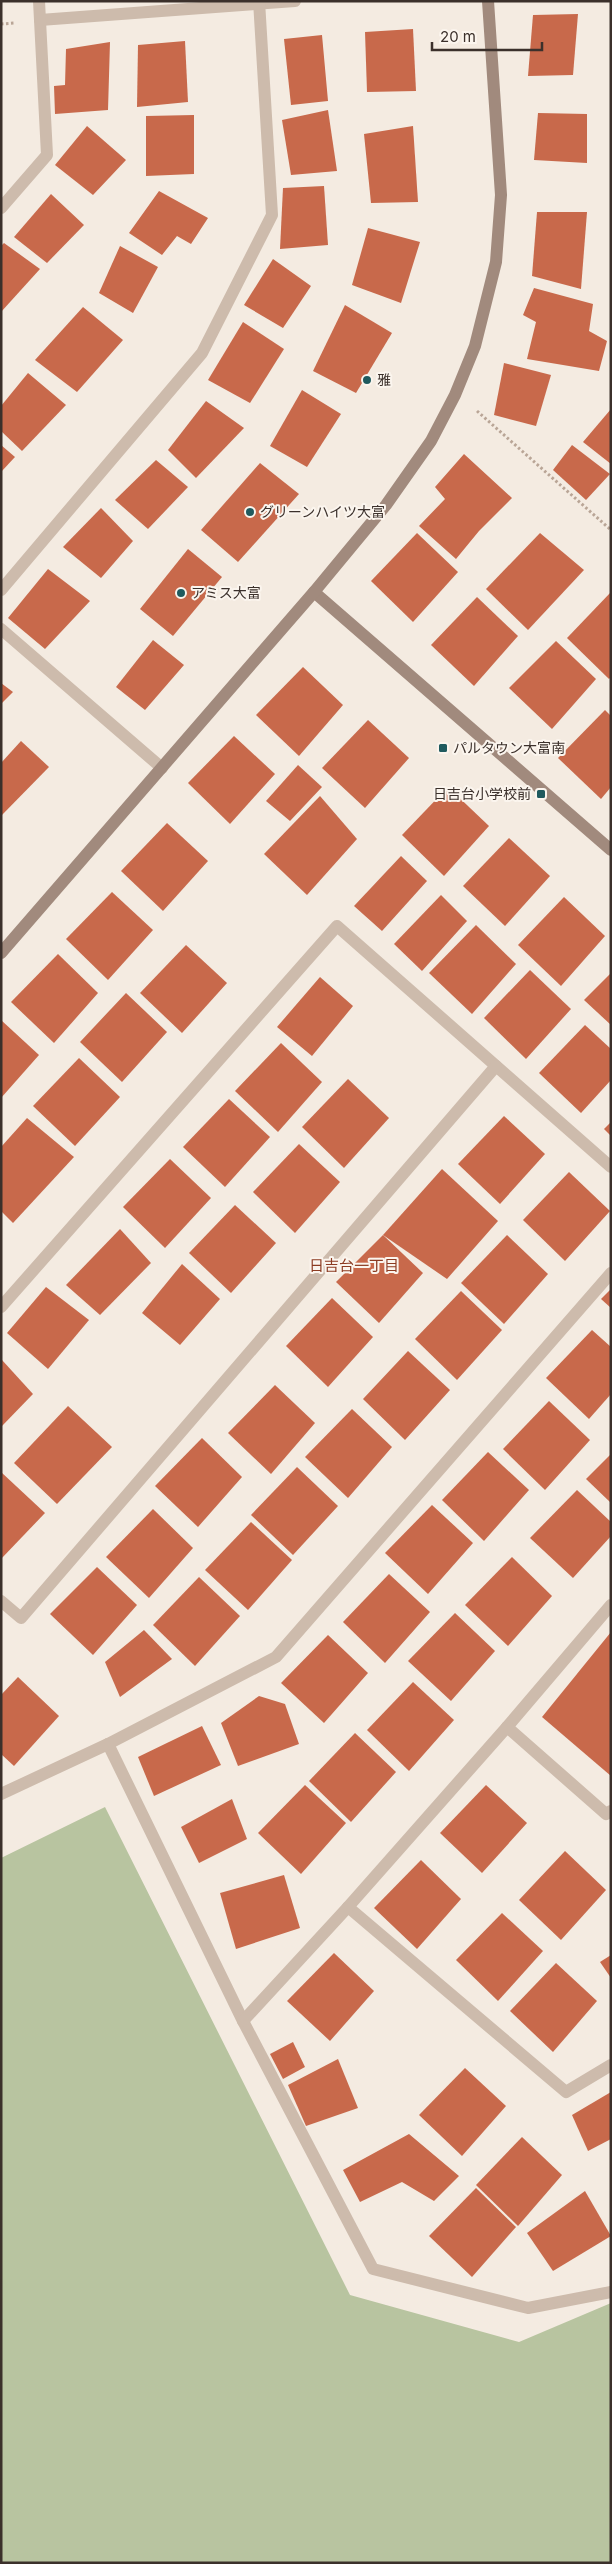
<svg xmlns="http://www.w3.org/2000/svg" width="612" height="2564" viewBox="0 0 612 2564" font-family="Inter,'Noto Sans JP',sans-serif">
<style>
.green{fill:#b8c4a0}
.building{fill:#c8694b}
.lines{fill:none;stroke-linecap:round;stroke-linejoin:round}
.path{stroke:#b9a596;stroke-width:3;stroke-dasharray:2.5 2.5;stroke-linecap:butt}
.street{stroke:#cdbbac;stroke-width:12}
.secondary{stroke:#a18a7d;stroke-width:12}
.poi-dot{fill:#1f5a5e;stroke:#fbf5ee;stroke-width:2}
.labels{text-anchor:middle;stroke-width:4;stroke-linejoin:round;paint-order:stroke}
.poi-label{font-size:14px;fill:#3b302b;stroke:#fbf5ee;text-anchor:start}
.neighbourhood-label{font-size:15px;fill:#8c3b22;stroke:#fbf5ee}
</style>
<rect width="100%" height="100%" fill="#f4ebe1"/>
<polygon class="green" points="105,1807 350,2295 519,2342 611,2303 611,2563 1,2563 1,1858"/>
<g class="building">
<polygon points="578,14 573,75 528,76 533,15"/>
<polygon points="413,29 416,91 367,92 365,32"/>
<polygon points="322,35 328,101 291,105 284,39"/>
<polygon points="185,41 188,102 137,107 138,45"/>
<polygon points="110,42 108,110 55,114 54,86 65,85 66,49"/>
<polygon points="328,110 337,171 291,175 282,120"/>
<polygon points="538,113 587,114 587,163 534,160"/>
<polygon points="194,115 194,174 146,176 146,116"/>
<polygon points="87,126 126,160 93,195 55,165"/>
<polygon points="413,126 418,202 371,203 364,134"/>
<polygon points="324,186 328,245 280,249 283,188"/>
<polygon points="159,191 208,218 191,244 177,236 162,255 129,233"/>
<polygon points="51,194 84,225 47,263 14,237"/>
<polygon points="537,212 587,212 581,289 532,276"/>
<polygon points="368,228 420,242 401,303 352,285"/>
<polygon points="4,243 40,269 1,312 1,246"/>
<polygon points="120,246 158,267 133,313 99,293"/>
<polygon points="273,259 311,286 283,328 244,305"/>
<polygon points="534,288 593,304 589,331 607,341 599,371 527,359 536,322 523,315"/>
<polygon points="345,305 392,333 356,393 313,371"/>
<polygon points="83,307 123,340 77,392 35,360"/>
<polygon points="243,322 284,349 250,403 208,380"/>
<polygon points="504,363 551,375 536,426 494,415"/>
<polygon points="28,373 66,405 22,451 1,431 1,406"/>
<polygon points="302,390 341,414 307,467 270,446"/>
<polygon points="206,401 244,428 196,478 168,450"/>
<polygon points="611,409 611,464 583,442"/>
<polygon points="1,445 15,457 1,472"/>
<polygon points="572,445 610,474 586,500 553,470"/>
<polygon points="464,454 512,498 479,531 456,559 419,526 445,499 435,487"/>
<polygon points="156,460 188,487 148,529 115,500"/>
<polygon points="260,463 299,494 238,562 201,530"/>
<polygon points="101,508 133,541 101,578 63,547"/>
<polygon points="417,533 458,572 413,622 371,581"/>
<polygon points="540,533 584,570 528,630 486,589"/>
<polygon points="188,549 222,577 173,636 140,609"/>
<polygon points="48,569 90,601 45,649 8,618"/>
<polygon points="611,592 611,677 609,679 567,638"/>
<polygon points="477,597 518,636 474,686 431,645"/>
<polygon points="153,640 184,665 145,710 116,687"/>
<polygon points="556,641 596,679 552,729 509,688"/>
<polygon points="303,667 343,705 299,756 256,715"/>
<polygon points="1,683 13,692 1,704"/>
<polygon points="605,710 611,716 611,787 601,799 558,758"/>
<polygon points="368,720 409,758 365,808 322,768"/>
<polygon points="234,736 275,774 230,824 188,783"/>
<polygon points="21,741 49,767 1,816 1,763"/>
<polygon points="298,765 322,787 290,821 266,801"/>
<polygon points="448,787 489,826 444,876 402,835"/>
<polygon points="320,796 357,839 307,895 264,854"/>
<polygon points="167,823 208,861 163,911 121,871"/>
<polygon points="509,838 550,876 505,926 463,886"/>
<polygon points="401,856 427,881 382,931 354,906"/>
<polygon points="112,892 153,930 108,980 66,939"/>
<polygon points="441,895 467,921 422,971 394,944"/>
<polygon points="564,897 605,936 561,986 518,945"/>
<polygon points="476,925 516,964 472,1014 429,973"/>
<polygon points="186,945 227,983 182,1033 140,993"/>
<polygon points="58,954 98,993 54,1043 11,1002"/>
<polygon points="530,970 571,1009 526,1059 484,1018"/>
<polygon points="611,973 611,1025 584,1000"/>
<polygon points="320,977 353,1006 312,1056 277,1027"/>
<polygon points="126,993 167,1032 122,1082 80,1042"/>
<polygon points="1,1020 39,1055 1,1098"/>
<polygon points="585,1025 611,1049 611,1080 581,1113 539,1073"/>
<polygon points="281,1043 322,1082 278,1132 235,1091"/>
<polygon points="79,1058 120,1097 75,1146 33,1106"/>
<polygon points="348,1079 389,1118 344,1168 302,1127"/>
<polygon points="229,1099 270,1137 225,1187 183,1147"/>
<polygon points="504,1116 545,1154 500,1204 458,1164"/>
<polygon points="27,1118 74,1157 13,1223 1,1211 1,1147"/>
<polygon points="611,1122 611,1136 604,1129"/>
<polygon points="299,1144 340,1182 295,1233 253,1192"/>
<polygon points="170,1159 211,1198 165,1248 123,1207"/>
<polygon points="442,1169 498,1221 447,1279 383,1235"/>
<polygon points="569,1172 610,1211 565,1261 523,1220"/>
<polygon points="235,1205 276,1243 231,1293 189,1253"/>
<polygon points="120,1229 151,1263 100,1315 66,1285"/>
<polygon points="383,1235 423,1273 379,1323 336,1282"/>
<polygon points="507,1235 548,1274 504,1324 461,1283"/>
<polygon points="182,1264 220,1299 180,1345 142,1313"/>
<polygon points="46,1287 89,1320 48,1369 7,1333"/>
<polygon points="611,1289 611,1308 601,1299"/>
<polygon points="461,1291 502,1330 457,1380 415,1339"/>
<polygon points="332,1298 373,1337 328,1387 286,1346"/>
<polygon points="592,1330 611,1347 611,1394 589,1419 546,1378"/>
<polygon points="408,1351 450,1390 405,1440 363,1399"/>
<polygon points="2,1360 33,1394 1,1427 1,1361"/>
<polygon points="275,1385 315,1423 271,1474 228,1433"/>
<polygon points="549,1401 590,1440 545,1490 503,1449"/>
<polygon points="68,1406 112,1447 57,1504 14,1463"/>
<polygon points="352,1409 392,1447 348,1498 305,1457"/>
<polygon points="202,1438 242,1477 198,1527 155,1486"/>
<polygon points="488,1452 529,1490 484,1541 442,1500"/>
<polygon points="611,1454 611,1503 586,1479"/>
<polygon points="297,1467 338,1506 293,1555 251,1515"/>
<polygon points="1,1472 45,1513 1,1559"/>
<polygon points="577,1490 611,1522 611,1536 573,1578 530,1538"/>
<polygon points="432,1505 473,1543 428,1594 385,1553"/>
<polygon points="153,1509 193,1548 149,1598 106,1557"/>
<polygon points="251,1522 292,1560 248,1610 205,1570"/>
<polygon points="512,1557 552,1596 508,1646 465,1605"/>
<polygon points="97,1567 137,1605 93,1655 50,1614"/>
<polygon points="389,1574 430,1612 385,1663 343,1622"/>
<polygon points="199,1577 240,1616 195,1666 153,1625"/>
<polygon points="455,1613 495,1651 451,1701 408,1661"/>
<polygon points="144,1630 172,1659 120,1697 105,1662"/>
<polygon points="611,1632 611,1776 542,1717"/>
<polygon points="328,1635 368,1673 324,1723 281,1683"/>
<polygon points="18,1677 59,1716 14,1766 1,1754 1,1695"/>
<polygon points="413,1682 454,1720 409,1771 367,1730"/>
<polygon points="259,1696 285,1704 299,1744 238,1766 221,1723"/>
<polygon points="202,1726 221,1765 154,1796 138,1757"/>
<polygon points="355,1733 396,1772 351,1822 309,1781"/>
<polygon points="305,1785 346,1823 301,1874 258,1833"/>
<polygon points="486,1785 527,1823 482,1873 440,1833"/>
<polygon points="232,1799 247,1839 199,1863 181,1827"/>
<polygon points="565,1851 606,1890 561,1940 519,1900"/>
<polygon points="421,1860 461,1899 417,1949 374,1908"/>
<polygon points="284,1875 300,1928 236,1949 220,1893"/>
<polygon points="502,1913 543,1951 498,2001 456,1960"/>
<polygon points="334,1953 374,1991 330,2041 287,2001"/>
<polygon points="611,1955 611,1978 600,1962"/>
<polygon points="556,1963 597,2001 553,2052 510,2011"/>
<polygon points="293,2042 305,2067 283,2079 270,2054"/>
<polygon points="338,2059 358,2108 306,2126 288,2085"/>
<polygon points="465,2068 506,2106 462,2156 419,2115"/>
<polygon points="611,2092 611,2139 588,2151 572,2115"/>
<polygon points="409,2134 459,2176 434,2201 402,2182 360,2202 343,2170"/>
<polygon points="522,2137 562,2175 518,2226 476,2185"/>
<polygon points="476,2188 516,2227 472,2277 429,2236"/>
<polygon points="585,2191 611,2236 553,2271 527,2233"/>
</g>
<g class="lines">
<g class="path">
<polyline points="1,24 15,23"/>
<polyline points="477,411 611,530"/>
</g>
<g class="street">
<polyline points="40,20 295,1"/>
<polyline points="1,208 47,155 39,1"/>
<polyline points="1,590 202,353 272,215 259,1"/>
<polyline points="1,629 162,768"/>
<polyline points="1,1307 337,926 611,1167"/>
<polyline points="1,1601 21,1618 496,1066"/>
<polyline points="507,1727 611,1605"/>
<polyline points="108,1744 243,2021 373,2269 528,2308 611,2292"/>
<polyline points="1,1794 108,1744 276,1657 611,1273"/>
<polyline points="348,1907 566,2092 611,2065"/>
<polyline points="243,2021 348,1907 507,1727 606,1814 611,1811"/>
</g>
<g class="secondary">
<polyline points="314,592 611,850"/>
<polyline points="1,953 314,592 386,505 431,441 455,395 475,346 496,262 501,195 488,1"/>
</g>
</g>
<g class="poi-dot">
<circle cx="367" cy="380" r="5"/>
<circle cx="250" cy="512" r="5"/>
<circle cx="181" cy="593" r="5"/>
<rect x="438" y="743" width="10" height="10" rx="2.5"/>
<rect x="536" y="789" width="10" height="10" rx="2.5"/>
</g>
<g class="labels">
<g class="poi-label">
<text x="377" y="385">雅</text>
<text x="260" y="517">グリーンハイツ大富</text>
<text x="191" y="598">アミス大富</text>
<text x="453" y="753">パルタウン大富南</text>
<text x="531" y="799" text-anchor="end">日吉台小学校前</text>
</g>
<g class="neighbourhood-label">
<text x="354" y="1271">日吉台一丁目</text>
</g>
</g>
<rect width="612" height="2564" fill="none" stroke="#3b302b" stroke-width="5"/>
<path d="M432 42v8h110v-8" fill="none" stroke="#3b302b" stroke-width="2.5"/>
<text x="440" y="42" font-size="15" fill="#3b302b" stroke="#fbf5ee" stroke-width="4" paint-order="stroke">20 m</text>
</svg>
